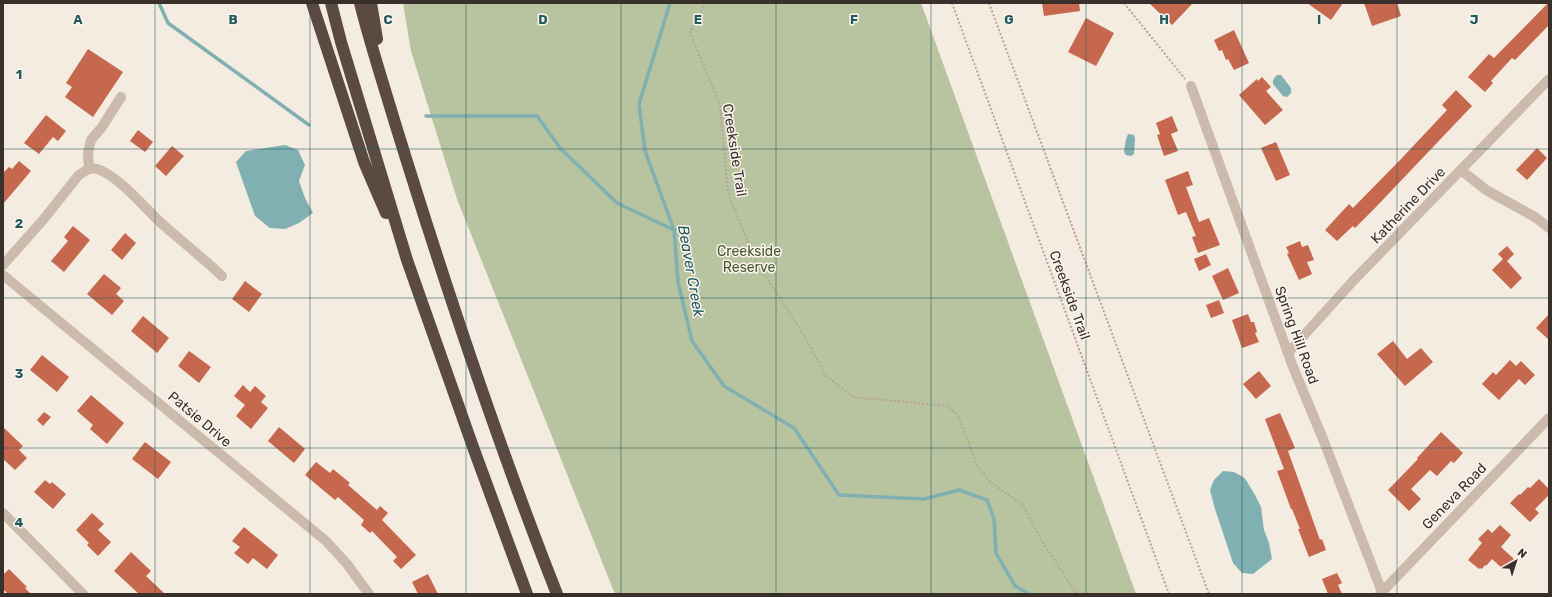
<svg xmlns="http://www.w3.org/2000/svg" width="1552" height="597" viewBox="0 0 1552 597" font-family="Rubik,sans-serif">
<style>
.green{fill:#b8c3a0}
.water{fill:#80b0b1}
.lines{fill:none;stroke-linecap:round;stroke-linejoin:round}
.stream{stroke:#80b0b1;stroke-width:3.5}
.building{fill:#c6684d}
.path{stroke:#b8a496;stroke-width:2;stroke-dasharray:2 2;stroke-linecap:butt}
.minor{stroke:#ccbaac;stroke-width:10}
.highway{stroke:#5b4a42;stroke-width:12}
.grid{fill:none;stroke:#205a5d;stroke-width:1;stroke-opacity:0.55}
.labels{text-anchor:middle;stroke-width:3;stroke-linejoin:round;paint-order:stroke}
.street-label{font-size:14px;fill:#3a302b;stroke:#fbf5ee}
.park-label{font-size:14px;fill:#4a592f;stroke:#fbf5ee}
.water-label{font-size:15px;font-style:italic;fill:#205a5d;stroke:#fbf5ee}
.grid-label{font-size:13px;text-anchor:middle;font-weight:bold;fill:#205a5d;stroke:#fbf5ee;stroke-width:3;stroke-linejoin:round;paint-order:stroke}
</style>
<rect width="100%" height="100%" fill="#f4ebe1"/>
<polygon class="green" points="403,3 921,3 1136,594 615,594 457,199 411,51"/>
<g class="water">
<polygon points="1277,75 1281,75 1291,88 1291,93 1287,97 1283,96 1273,84 1273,80"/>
<polygon points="1128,134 1134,135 1135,139 1134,154 1131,156 1126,155 1124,152 1126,139"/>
<polygon points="285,145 298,150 305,165 299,181 305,198 313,213 299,223 285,229 270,228 255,216 236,162 246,151"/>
<polygon points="1223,471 1234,472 1243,477 1246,480 1255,495 1261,507 1264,530 1269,543 1272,559 1253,574 1242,573 1233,563 1215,509 1210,490 1214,480"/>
</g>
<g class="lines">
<g class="stream">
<polyline points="159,3 168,23 309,125"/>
<polyline points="670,3 639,104 645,151 674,230 678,282 692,341 724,386 794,428 839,495 924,499 959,490 987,500 994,519 996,553 1015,586 1029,594"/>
<polyline points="426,116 537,116 561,149 617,203 674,230"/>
</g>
</g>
<g class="building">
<polygon points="1042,3 1079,3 1080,11 1044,16"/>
<polygon points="1149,3 1193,3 1172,25"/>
<polygon points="1307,3 1343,3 1331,20"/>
<polygon points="1364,3 1397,3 1401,16 1372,26"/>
<polygon points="1548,3 1549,3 1549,25 1515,60 1512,58 1491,81 1493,83 1485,92 1468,77 1489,54 1494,58"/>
<polygon points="1086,18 1114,33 1096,66 1068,52"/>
<polygon points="1234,30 1249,63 1234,70 1228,59 1226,60 1222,50 1219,51 1214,40"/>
<polygon points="88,49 123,72 93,117 65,97 72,87 66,83"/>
<polygon points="1262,77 1271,87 1266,91 1283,110 1265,125 1239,95 1257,79 1258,81"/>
<polygon points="1456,90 1472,106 1375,208 1355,228 1353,226 1337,241 1325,230 1349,204 1353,208 1401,159 1447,110 1442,105"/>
<polygon points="46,115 66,131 58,141 53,137 39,154 24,143"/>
<polygon points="1172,116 1178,131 1171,134 1178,151 1164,156 1157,135 1160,134 1156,123"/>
<polygon points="138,130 153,142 145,152 130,141"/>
<polygon points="1276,142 1290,175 1276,181 1261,148"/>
<polygon points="172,146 184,156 166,176 155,166"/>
<polygon points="1537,148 1547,158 1527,180 1516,170"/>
<polygon points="19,161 31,171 3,204 3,173 9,167 12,169"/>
<polygon points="1188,171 1193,185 1186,187 1199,222 1209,218 1220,245 1198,253 1192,237 1196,236 1186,212 1178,215 1165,180"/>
<polygon points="73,226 90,240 64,272 51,261 68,241 64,237"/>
<polygon points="125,233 136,243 122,260 111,250"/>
<polygon points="1300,241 1302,247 1308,245 1314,260 1307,262 1312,274 1299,280 1287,254 1289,253 1286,247"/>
<polygon points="1507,246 1514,254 1507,261 1522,278 1511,289 1492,270 1503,259 1498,254"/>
<polygon points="1206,254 1211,265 1199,271 1194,259"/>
<polygon points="1228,268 1239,293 1223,300 1212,276"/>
<polygon points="104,274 121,288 116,294 124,301 112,315 87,294"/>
<polygon points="245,281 262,294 249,312 232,299"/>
<polygon points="1219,300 1224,313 1211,318 1206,305"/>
<polygon points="1248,314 1251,322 1254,322 1257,332 1255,333 1259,342 1242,348 1232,320"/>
<polygon points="1549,314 1549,340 1536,328"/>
<polygon points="143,316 169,338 157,353 131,331"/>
<polygon points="1393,341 1407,359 1421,348 1433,362 1405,386 1377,354"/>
<polygon points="189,351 211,367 199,383 178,366"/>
<polygon points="42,355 69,377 57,392 30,370"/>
<polygon points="1510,360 1516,366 1521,361 1535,375 1525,385 1519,379 1499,400 1482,384 1493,372 1496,375"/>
<polygon points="1259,371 1271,386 1256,399 1243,384"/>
<polygon points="243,385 250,392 255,386 266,396 261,402 268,408 251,429 236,416 245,405 234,396"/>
<polygon points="91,395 124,423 107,444 90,429 93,425 77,411"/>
<polygon points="44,412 51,417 43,426 37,420"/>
<polygon points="1280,413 1295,448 1288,451 1320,540 1322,539 1326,550 1309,557 1298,529 1300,529 1292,509 1291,509 1277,471 1284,469 1265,419"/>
<polygon points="3,427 23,446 19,450 27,458 15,470 3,459"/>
<polygon points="279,427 305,449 294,463 268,441"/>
<polygon points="1441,432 1463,453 1454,463 1451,461 1437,476 1430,470 1411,489 1421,499 1409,511 1388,490 1418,459 1417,458"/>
<polygon points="145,442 171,462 158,479 132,459"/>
<polygon points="316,462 330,473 333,469 350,483 348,485 377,510 380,506 388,513 382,520 416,555 401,569 393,561 397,557 372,531 370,533 361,525 364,520 338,497 335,500 305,475"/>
<polygon points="1539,479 1549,489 1549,495 1535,509 1539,513 1530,522 1510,503 1519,494 1520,495 1528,487 1530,488"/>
<polygon points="45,480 50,484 52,482 66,494 53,509 34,492"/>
<polygon points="92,513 104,524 98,530 111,542 98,556 87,545 89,543 76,530"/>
<polygon points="1500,525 1511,535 1501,547 1514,559 1504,570 1492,559 1486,566 1485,565 1482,569 1480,568 1479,569 1468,560 1482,543 1478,539 1488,529 1492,533"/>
<polygon points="244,527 278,555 267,569 253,558 248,564 234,553 240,547 232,541"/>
<polygon points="131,552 151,571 146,576 165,594 139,594 114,571"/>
<polygon points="9,569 27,587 25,588 31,594 8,594 3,589 3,575"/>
<polygon points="1337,573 1342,583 1338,585 1342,594 1328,594 1322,579"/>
<polygon points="428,574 438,594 418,594 412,582"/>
</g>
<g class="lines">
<g class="path">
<polyline points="705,3 690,33 720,105 728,193 755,260 807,340 825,375 853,397 948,406 958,416 978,467 990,482 1023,505 1043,543 1074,590 1078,594"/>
<polyline points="952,3 1169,594"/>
<polyline points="989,3 1209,594"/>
<polyline points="1124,3 1185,79"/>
</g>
<g class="minor">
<polyline points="1191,86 1293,367 1323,439 1382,592"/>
<polyline points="89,169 88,153 91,140 102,127 121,97"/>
<polyline points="1461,170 1486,190 1535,217 1549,228"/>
<path d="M3 265 43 220 78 176C84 171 91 166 100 170 121 179 143 206 160 222 180 240 202 257 222 276"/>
<polyline points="3,275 326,541 347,564 369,594"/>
<polyline points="1288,353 1353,281 1549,79"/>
<polyline points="3,513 83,594"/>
<polyline points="1380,594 1549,418"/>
</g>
<g class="highway">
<polyline points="312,3 364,162 386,213"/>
<polyline points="331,3 341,42 407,260 473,447 527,594"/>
<path d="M360 3C370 43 383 83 395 123 444 282 496 440 557 594"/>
<polyline points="371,3 377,39"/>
</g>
</g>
<path class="grid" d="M155 3V594M310 3V594M466 3V594M621 3V594M776 3V594M931 3V594M1086 3V594M1242 3V594M1397 3V594M3 149H1549M3 298H1549M3 448H1549"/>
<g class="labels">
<g class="street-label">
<text transform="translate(735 150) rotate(81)" y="5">Creekside Trail</text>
<text transform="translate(1408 205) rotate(-46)" y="5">Katherine Drive</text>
<text transform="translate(1070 295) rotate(70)" y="5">Creekside Trail</text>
<text transform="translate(1297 335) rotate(70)" y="5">Spring Hill Road</text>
<text transform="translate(200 419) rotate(40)" y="5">Patsie Drive</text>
<text transform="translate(1454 496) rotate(-46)" y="5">Geneva Road</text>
</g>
<g class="park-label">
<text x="749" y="256">Creekside<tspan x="749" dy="16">Reserve</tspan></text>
</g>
<g class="water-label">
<text transform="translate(691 271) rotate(80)" y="5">Beaver Creek</text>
</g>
</g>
<g class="grid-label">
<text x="78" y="24">A</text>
<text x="233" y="24">B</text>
<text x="388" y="24">C</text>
<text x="543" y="24">D</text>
<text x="698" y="24">E</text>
<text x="854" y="24">F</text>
<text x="1009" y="24">G</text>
<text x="1164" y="24">H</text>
<text x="1319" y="24">I</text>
<text x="1474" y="24">J</text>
<text x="19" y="79">1</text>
<text x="19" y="228">2</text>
<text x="19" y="378">3</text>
<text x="19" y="527">4</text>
</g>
<rect width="1552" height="597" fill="none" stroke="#3a302b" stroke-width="8"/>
<g transform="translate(1516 561) rotate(39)" stroke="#fbf5ee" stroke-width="3" paint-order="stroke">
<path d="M0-3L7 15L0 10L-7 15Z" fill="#3a302b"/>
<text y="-6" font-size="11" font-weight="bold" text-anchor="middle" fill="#3a302b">N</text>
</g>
</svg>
